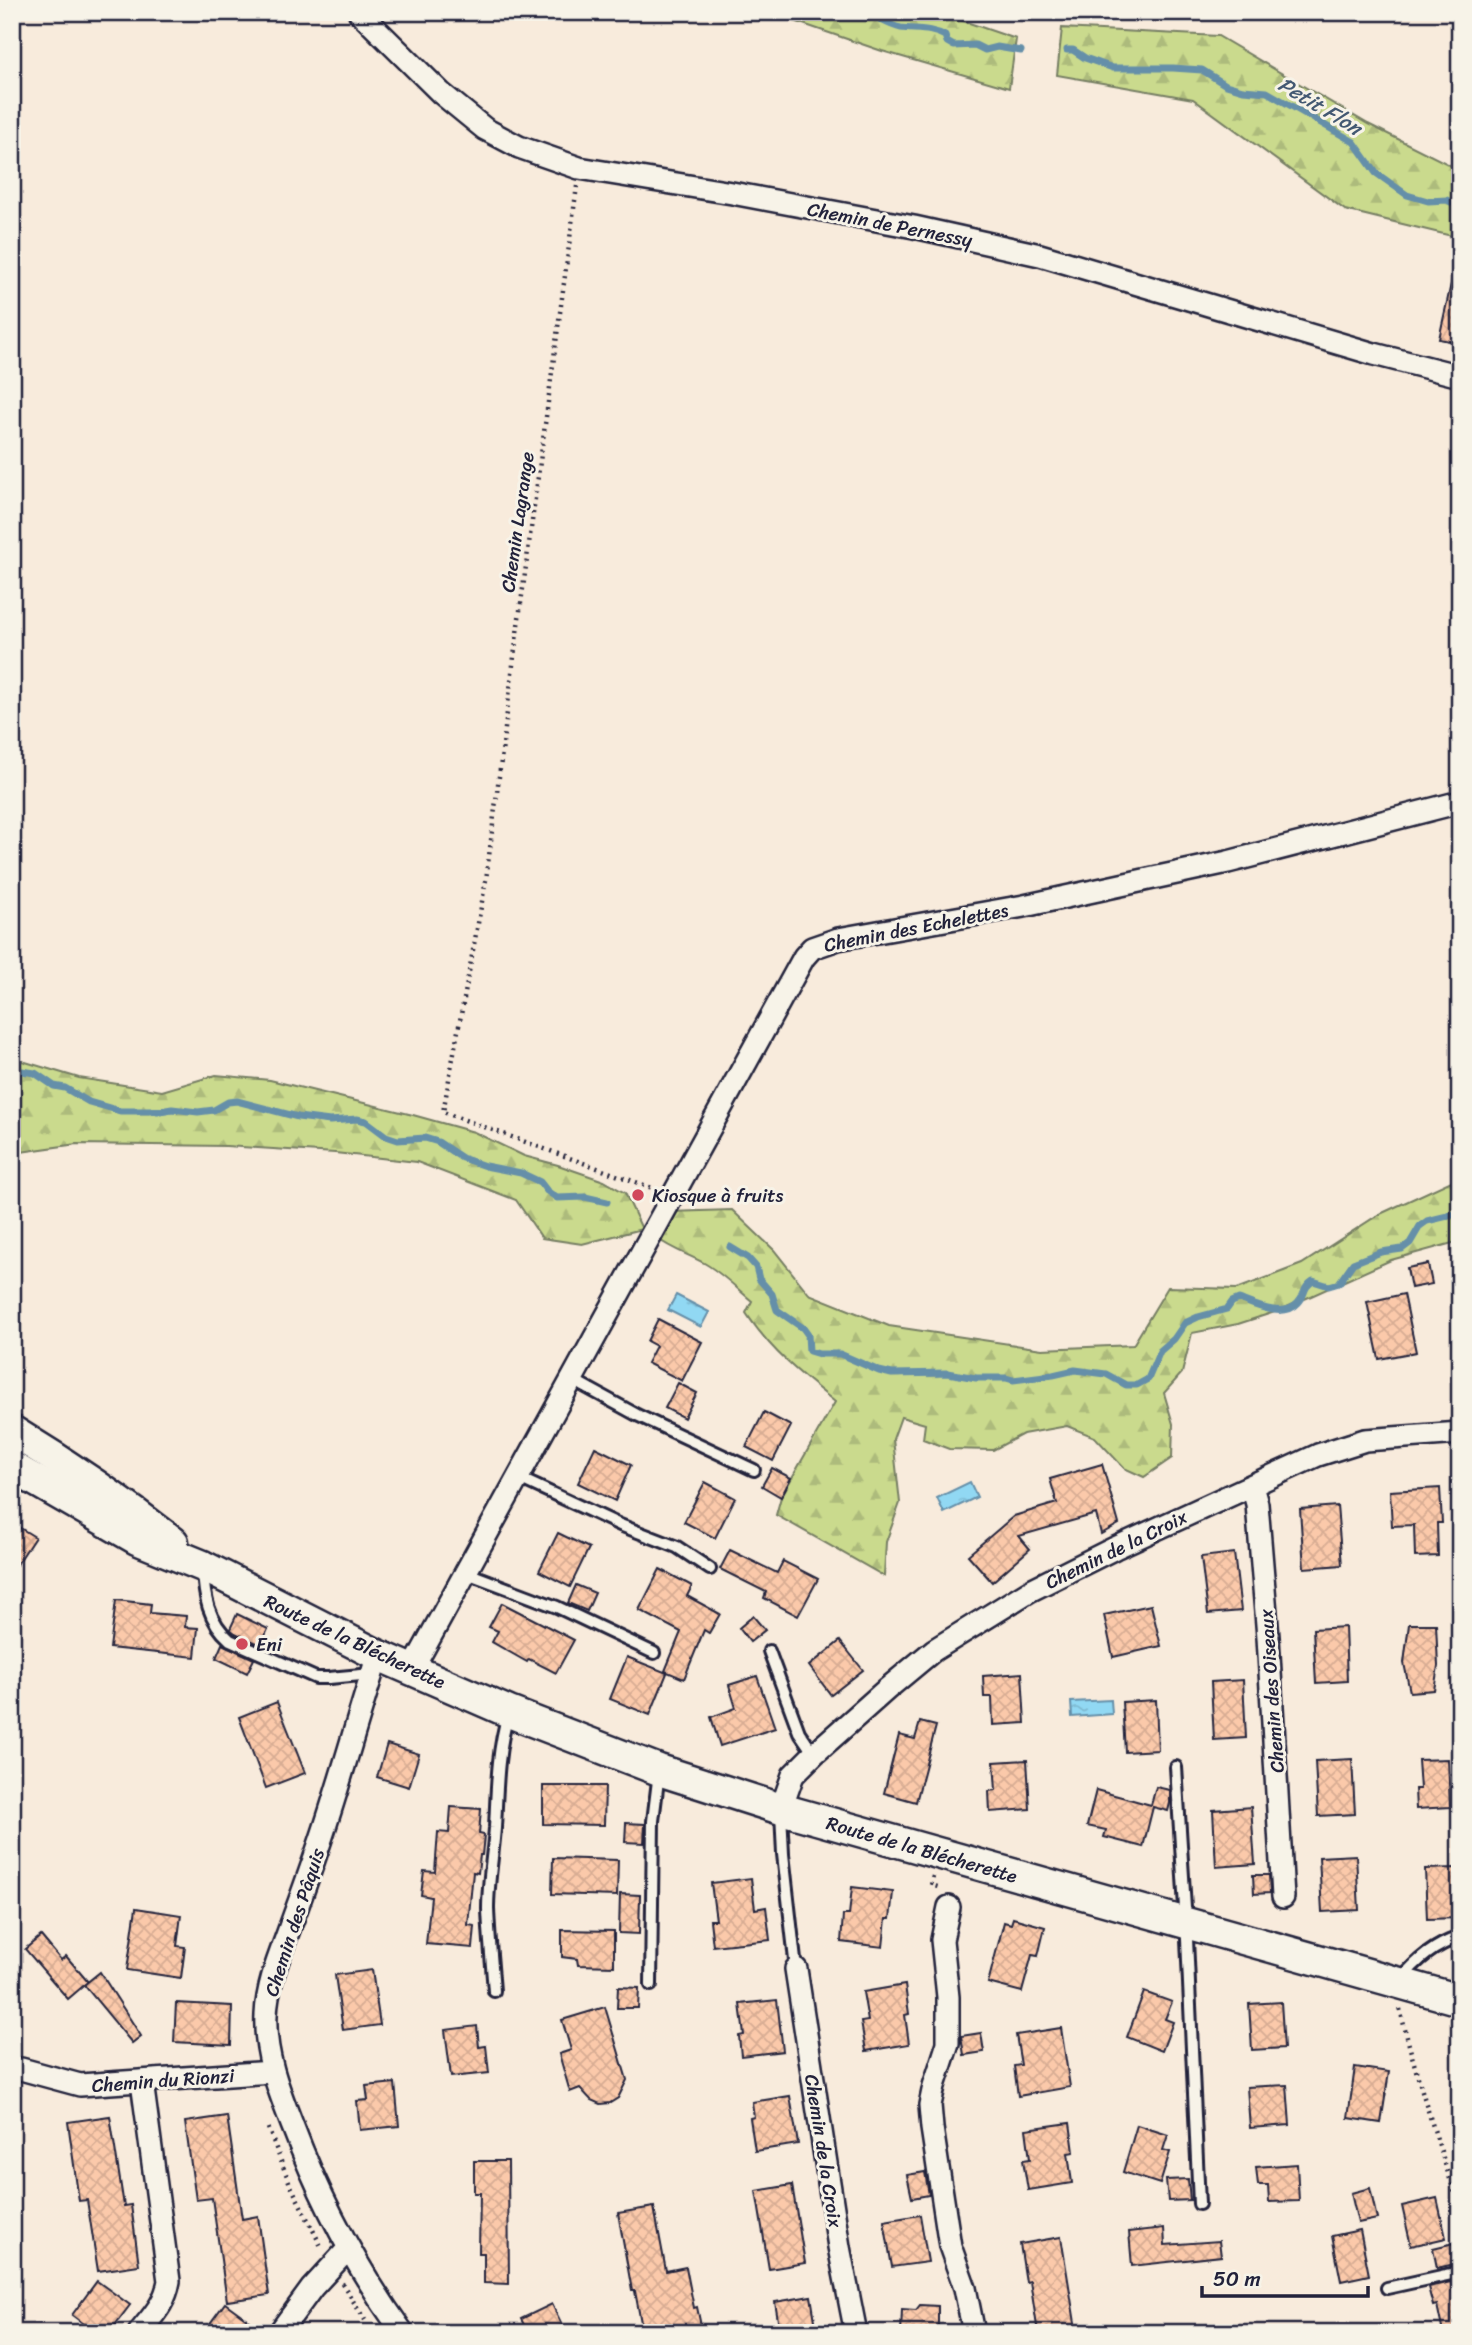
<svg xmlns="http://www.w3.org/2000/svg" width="1472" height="2345" viewBox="0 0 1472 2345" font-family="Sriracha,sans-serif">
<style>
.forest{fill:url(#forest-firs);stroke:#767e64;stroke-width:2}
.water{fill:url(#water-ripples);stroke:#658fa9;stroke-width:2}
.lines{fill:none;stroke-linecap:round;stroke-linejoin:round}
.stream{stroke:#658fa9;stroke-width:7}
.building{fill:url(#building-cross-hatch);stroke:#22223b;stroke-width:2}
.service-casing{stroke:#22223b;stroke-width:16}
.minor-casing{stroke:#22223b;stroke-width:26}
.secondary-casing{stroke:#22223b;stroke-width:35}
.path{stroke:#22223b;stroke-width:4.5;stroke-dasharray:2 5;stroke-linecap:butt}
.service{stroke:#f7f3e8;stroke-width:10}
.minor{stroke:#f7f3e8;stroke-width:21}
.secondary{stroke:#f7f3e8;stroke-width:30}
.poi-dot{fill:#d1495b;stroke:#f7f3e8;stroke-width:2.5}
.labels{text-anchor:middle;stroke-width:6;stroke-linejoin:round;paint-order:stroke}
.street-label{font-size:19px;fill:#22223b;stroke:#f7f3e8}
.poi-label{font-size:19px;fill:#22223b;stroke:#f7f3e8;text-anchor:start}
.water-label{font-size:21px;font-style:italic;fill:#435972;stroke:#f7f3e8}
</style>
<defs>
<pattern id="forest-firs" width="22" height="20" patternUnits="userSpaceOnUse" patternTransform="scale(1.75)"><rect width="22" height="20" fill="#cada8d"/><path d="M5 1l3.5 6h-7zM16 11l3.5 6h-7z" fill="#adbb7b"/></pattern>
<pattern id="water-ripples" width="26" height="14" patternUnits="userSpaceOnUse" patternTransform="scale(1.75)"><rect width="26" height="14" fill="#91d8f3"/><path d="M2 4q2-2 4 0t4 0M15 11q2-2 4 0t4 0" fill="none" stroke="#7db9d1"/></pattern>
<pattern id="building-cross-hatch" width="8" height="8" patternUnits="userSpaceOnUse" patternTransform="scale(1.75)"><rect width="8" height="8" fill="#fbc9aa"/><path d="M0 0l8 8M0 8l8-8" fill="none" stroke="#d7ac93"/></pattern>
</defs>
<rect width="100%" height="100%" fill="#f8ebdc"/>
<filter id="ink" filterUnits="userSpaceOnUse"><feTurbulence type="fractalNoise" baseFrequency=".0143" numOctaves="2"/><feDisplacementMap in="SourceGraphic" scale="14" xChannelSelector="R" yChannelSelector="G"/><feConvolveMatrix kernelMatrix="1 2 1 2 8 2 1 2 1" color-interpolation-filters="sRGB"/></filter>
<g filter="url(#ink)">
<g class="forest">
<polygon points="768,12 937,12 1016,39 1009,88 882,51"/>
<polygon points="1062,28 1218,36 1368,124 1460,170 1460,238 1345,210 1193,99 1057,75"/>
<polygon points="12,1058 79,1078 162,1091 216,1075 270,1080 413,1115 474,1132 524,1156 558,1165 604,1181 625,1193 642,1229 582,1244 542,1238 516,1200 417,1162 335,1153 226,1146 77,1144 13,1153"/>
<path d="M1460 1177V1241L1391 1260 1278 1311 1238 1324 1192 1333 1182 1373 1164 1393 1173 1424 1172 1458 1144 1477 1124 1468 1095 1437 1067 1426 1023 1434 993 1450 949 1449 923 1439 925 1424 901 1417 893 1439 900 1503 886 1542 884 1576 776 1515 781 1497 835 1402C800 1374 771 1351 746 1313L752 1301C736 1288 722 1273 704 1263 687 1254 671 1249 655 1237L669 1212 732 1210 774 1250 809 1294 889 1326 1042 1349 1133 1345 1168 1287 1237 1289 1302 1264 1378 1215Z"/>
</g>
<g class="water">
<polygon points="676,1295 709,1312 701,1327 668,1310"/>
<polygon points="970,1482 977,1497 944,1513 937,1498"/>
<polygon points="1111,1700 1112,1714 1072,1717 1071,1702"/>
</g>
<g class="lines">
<g class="stream">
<path d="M864 12C876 16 889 26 901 28 917 30 931 28 945 36L947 42 954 46 975 45 985 50 997 47 1021 51"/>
<polyline points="1067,50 1073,50 1085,58 1113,68 1173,68 1202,70 1226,85 1243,90 1267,92 1354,142 1376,173 1407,195 1428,201 1447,200 1460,207"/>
<polyline points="12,1074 22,1071 35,1073 54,1086 65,1088 89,1102 120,1111 160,1111 172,1109 198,1112 214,1110 228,1102 237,1101 298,1117 330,1121 357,1119 366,1121 386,1136 398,1140 425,1138 438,1142 462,1158 485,1166 521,1173 540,1182 547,1191 557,1198 585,1197 607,1202"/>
<path d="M730 1247 748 1258 756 1267 759 1279 772 1294 777 1310 803 1328 808 1335 809 1351 819 1354H840L879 1371 892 1374 948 1373 976 1378H1006L1013 1380 1053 1375 1075 1370 1106 1374 1126 1385H1137L1148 1379 1160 1351 1174 1339 1185 1323 1198 1317 1227 1309 1232 1302 1239 1299C1255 1305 1284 1319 1298 1303 1306 1295 1302 1288 1313 1281L1329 1286 1339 1283 1353 1263 1381 1252 1402 1249 1410 1243 1420 1226 1427 1221 1460 1213"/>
</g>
</g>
<g class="building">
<polygon points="1452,279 1460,280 1460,343 1439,339"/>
<polygon points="1428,1264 1432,1284 1411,1288 1407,1268"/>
<polygon points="1404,1294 1416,1352 1379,1359 1367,1302"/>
<polygon points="658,1319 702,1342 682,1381 647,1363 656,1346 647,1341"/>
<polygon points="678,1383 697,1393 684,1418 665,1408"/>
<polygon points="764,1412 791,1426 773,1461 746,1447"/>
<polygon points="595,1447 631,1465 615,1501 578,1483"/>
<polygon points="1102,1464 1119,1524 1101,1534 1096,1514 1019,1536 1030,1549 992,1582 968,1555 1014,1516 1057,1503 1050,1479"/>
<polygon points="772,1468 791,1478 781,1497 762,1486"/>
<polygon points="705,1482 735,1498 715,1538 684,1522"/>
<polygon points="1440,1488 1442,1523 1437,1523 1438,1556 1415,1557 1414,1525 1392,1526 1390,1491"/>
<polygon points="1337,1506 1342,1565 1304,1568 1300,1509"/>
<polygon points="12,1523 35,1537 12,1572"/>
<polygon points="558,1533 589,1548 570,1587 539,1571"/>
<polygon points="730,1550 777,1573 783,1561 818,1579 798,1616 764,1598 766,1592 720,1569"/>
<polygon points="1234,1553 1241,1611 1208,1614 1201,1557"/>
<polygon points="660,1569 692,1586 687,1596 720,1614 709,1633 704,1630 684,1679 665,1671 681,1632 639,1610"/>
<polygon points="576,1585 595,1593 587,1611 568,1603"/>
<polygon points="116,1600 151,1604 150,1613 186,1616 185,1627 198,1628 195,1657 110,1648"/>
<polygon points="502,1603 574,1640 556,1673 529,1659 527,1662 492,1642 498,1631 489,1627"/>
<polygon points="1151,1605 1161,1646 1113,1657 1104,1615"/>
<polygon points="237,1614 268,1629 261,1645 235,1633 230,1629"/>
<polygon points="753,1616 765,1630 750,1642 739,1628"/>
<polygon points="1409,1624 1436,1624 1438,1666 1434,1690 1410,1692 1404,1663"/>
<polygon points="1345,1627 1347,1681 1316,1683 1313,1629"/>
<polygon points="840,1641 863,1670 831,1695 809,1666"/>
<polygon points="222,1644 254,1659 247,1673 216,1658"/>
<polygon points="627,1657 667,1673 650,1715 610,1699"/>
<polygon points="1022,1673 1025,1723 993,1725 992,1697 984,1697 983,1676"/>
<polygon points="757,1676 775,1728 720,1746 711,1717 736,1708 729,1685"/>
<polygon points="1243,1680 1246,1738 1214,1740 1211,1682"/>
<polygon points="1156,1700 1158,1750 1125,1752 1122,1702"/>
<polygon points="277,1702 305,1773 266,1788 239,1717"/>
<polygon points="920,1722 936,1726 916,1802 884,1793 899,1735 915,1739"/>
<polygon points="387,1744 419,1754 409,1787 377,1777"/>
<polygon points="1352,1759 1355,1814 1318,1816 1315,1761"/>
<polygon points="1448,1759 1450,1807 1416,1809 1415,1789 1420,1789 1418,1760"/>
<polygon points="1027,1760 1030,1809 990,1812 989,1791 996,1790 994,1762"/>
<polygon points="543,1786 605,1786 604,1825 543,1824"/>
<polygon points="1156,1787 1170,1790 1170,1803 1168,1811 1153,1807 1143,1847 1104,1837 1106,1830 1087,1826 1096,1790 1151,1805"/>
<polygon points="451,1807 481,1809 479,1834 484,1835 482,1855 480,1855 478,1873 473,1872 468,1925 475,1926 473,1948 426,1944 431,1897 421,1895 424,1871 435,1872 438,1832 449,1833"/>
<polygon points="1251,1807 1255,1864 1216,1867 1213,1810"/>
<polygon points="626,1823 645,1824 644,1843 625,1842"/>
<polygon points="1356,1855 1359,1910 1322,1912 1319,1857"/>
<polygon points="553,1858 618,1860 617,1896 552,1894"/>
<polygon points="1456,1868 1459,1918 1427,1919 1425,1869"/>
<polygon points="1253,1875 1269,1875 1270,1893 1254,1894"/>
<polygon points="751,1878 755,1909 766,1907 770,1940 713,1946 710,1920 716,1920 711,1883"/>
<polygon points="852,1887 893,1892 890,1919 886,1919 883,1947 841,1942 843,1915 849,1915"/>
<polygon points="620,1894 640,1895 639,1934 619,1933"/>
<polygon points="136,1908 181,1915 177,1946 185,1947 181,1978 127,1970"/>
<polygon points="1013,1918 1045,1927 1038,1956 1032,1955 1022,1992 988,1983 1004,1922 1011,1924"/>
<polygon points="562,1930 614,1931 614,1966 578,1965 577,1959 562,1957"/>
<polygon points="41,1936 61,1960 66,1956 88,1982 68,1999 25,1949"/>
<polygon points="372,1970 380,2025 343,2030 335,1975"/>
<polygon points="100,1972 141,2036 132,2043 84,1985"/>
<polygon points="905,1985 909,2014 905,2015 909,2044 866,2051 861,2022 868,2021 863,1992"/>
<polygon points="618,1987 639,1988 638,2008 617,2008"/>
<polygon points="1144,1992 1172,2002 1165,2019 1173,2022 1162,2051 1127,2037"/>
<polygon points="777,2000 783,2051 741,2056 739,2036 744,2035 740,2004"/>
<polygon points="1281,2002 1284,2048 1252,2050 1249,2004"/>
<polygon points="176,2003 232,2006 231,2045 174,2042"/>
<polygon points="605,2007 627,2080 618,2098 610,2103 600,2104 591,2100 580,2088 570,2092 559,2054 571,2050 562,2020"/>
<polygon points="477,2026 479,2047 486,2046 489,2073 451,2077 445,2030"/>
<polygon points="1061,2028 1070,2087 1018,2096 1014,2066 1021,2065 1016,2035"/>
<polygon points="981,2033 984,2052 964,2055 961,2036"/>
<polygon points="1355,2067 1389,2072 1381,2123 1348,2118"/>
<polygon points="395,2083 399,2126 360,2130 357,2101 368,2100 366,2086"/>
<polygon points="1287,2085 1290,2125 1250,2128 1247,2087"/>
<polygon points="790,2096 798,2144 755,2151 750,2118 754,2117 752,2102"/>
<polygon points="110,2116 124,2206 131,2205 139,2265 98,2271 87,2200 79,2201 68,2122"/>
<polygon points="227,2116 242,2219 258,2216 269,2295 227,2301 212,2198 196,2200 185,2122"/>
<polygon points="1070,2123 1074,2152 1068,2153 1072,2183 1028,2190 1023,2160 1030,2159 1026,2129"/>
<polygon points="1137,2125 1168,2135 1163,2150 1170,2152 1160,2184 1123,2172"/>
<polygon points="474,2161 508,2161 509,2284 484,2283 484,2253 479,2253 480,2193 474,2193"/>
<polygon points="1297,2164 1299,2201 1269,2202 1268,2185 1258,2185 1256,2167"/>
<polygon points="925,2172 929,2195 912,2198 907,2175"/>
<polygon points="1188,2179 1190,2200 1168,2201 1166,2180"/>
<polygon points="792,2185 805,2263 769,2269 756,2191"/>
<polygon points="1370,2188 1377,2219 1358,2223 1351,2193"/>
<polygon points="1437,2198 1446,2238 1411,2246 1402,2206"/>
<polygon points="654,2207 666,2271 686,2267 694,2308 697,2307 701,2326 681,2331 681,2333 643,2333 635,2291 632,2291 618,2213"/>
<polygon points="920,2215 928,2262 892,2267 884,2221"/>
<polygon points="1164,2228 1165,2245 1219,2241 1221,2256 1132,2266 1129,2232"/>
<polygon points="1360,2230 1369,2275 1341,2281 1332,2236"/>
<polygon points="1061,2237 1076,2329 1038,2333 1030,2281 1026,2282 1020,2244"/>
<polygon points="1454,2243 1459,2263 1437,2268 1433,2248"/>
<polygon points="97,2281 130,2305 109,2333 96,2333 72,2315"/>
<polygon points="1451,2282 1460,2321 1460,2333 1443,2333 1437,2305 1433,2306 1428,2287"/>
<polygon points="811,2296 817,2333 780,2333 775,2302"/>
<polygon points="225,2303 266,2333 203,2333"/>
<polygon points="552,2304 566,2333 528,2333 521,2319"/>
<polygon points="920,2305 938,2306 938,2333 901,2333 902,2309 916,2310"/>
</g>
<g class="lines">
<defs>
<g id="service">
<polyline points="573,1380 637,1415 754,1470"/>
<polyline points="519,1478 620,1525 677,1547 710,1569"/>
<path d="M203 1569C204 1596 208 1621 230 1640L316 1678H329L372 1674"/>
<polyline points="467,1573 557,1607 654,1653"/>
<polyline points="769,1651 799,1732 814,1754"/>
<polyline points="1176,1767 1187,1939 1199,2204"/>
<polyline points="781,1812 783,1854 796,1969"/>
<path d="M1400 1980C1417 1960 1434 1945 1460 1937"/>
<polyline points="651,1985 653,1821 659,1772"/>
<path d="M494 1991C492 1964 489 1936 488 1909 488 1882 493 1855 495 1828 497 1789 497 1752 508 1715"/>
<polyline points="1387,2288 1460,2272"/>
</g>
<g id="minor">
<polyline points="359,12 441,93 485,129 519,147 579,168 732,193 914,227 1040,255 1374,354 1460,376"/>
<polyline points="1252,1486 1257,1504 1268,1637 1283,1897"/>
<path d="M378 1655C357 1719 340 1784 318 1848 308 1878 297 1908 286 1938 277 1962 267 1988 266 2015 264 2054 279 2091 293 2127 321 2201 357 2269 403 2333"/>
<polyline points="412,1670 804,957 812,948 838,939 1024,906 1144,880 1228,862 1460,802"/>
<polyline points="781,1809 793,1775 814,1754 887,1689 934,1650 1031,1590 1115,1548 1318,1455 1365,1440 1460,1433"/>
<polyline points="949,1907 942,1940 948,1997 948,2043 934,2086 930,2105 932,2128 950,2246 965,2288 974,2333"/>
<polyline points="796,1969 839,2247 856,2333"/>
<polyline points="12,2070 21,2069 80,2085 273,2072"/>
<path d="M139 2333C153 2315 165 2304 169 2281L142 2082"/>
<polyline points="279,2333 312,2288 348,2249"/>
</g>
<g id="secondary">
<path d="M12 1431C68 1465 122 1502 173 1542"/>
<polyline points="12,1467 137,1539 203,1566 378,1655 509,1712 659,1770 781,1809 1460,2000"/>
</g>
</defs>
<use href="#service" class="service-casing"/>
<use href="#minor" class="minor-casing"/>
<use href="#secondary" class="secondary-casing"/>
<g class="path">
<polyline points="577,186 517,633 486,880 443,1112 655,1189"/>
<polyline points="933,1876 931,1885 938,1887 937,1890"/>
<path d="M1400 2009C1416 2077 1438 2143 1460 2209"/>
<polyline points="268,2128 290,2184 322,2248"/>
<polyline points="342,2283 365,2320"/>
</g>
<use href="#service" class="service"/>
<use href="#minor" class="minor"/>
<use href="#secondary" class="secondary"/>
</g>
</g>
<g class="poi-dot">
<circle cx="638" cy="1195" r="7"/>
<circle cx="242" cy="1644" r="7"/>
</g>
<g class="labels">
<g class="street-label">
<text transform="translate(890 224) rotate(11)" y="7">Chemin de Pernessy</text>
<text transform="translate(517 522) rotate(-82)" y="7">Chemin Lagrange</text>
<text transform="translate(916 927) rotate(-11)" y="7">Chemin des Echelettes</text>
<text transform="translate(1116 1549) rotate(-26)" y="7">Chemin de la Croix</text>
<text transform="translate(355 1641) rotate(25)" y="7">Route de la Blécherette</text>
<text transform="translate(1271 1691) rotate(-94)" y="7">Chemin des Oiseaux</text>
<text transform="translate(922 1849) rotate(16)" y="7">Route de la Blécherette</text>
<text transform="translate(294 1922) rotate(-72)" y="7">Chemin des Pâquis</text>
<text transform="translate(163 2080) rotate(-4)" y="7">Chemin du Rionzi</text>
<text transform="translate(824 2151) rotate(81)" y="7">Chemin de la Croix</text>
</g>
<g class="poi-label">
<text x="652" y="1202">Kiosque à fruits</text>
<text x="256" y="1651">Eni</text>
</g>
<g class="water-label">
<text transform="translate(1320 106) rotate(31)" y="7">Petit Flon</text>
</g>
</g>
<rect width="1472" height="2345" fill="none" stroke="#f7f3e8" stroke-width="42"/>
<rect x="21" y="21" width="1430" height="2303" fill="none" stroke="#22223b" stroke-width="2.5" filter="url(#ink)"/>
<path d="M1202 2286v10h166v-10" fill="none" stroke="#22223b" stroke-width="3.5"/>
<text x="1213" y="2286" font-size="21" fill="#22223b" stroke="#f7f3e8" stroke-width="5" paint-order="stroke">50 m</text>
</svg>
